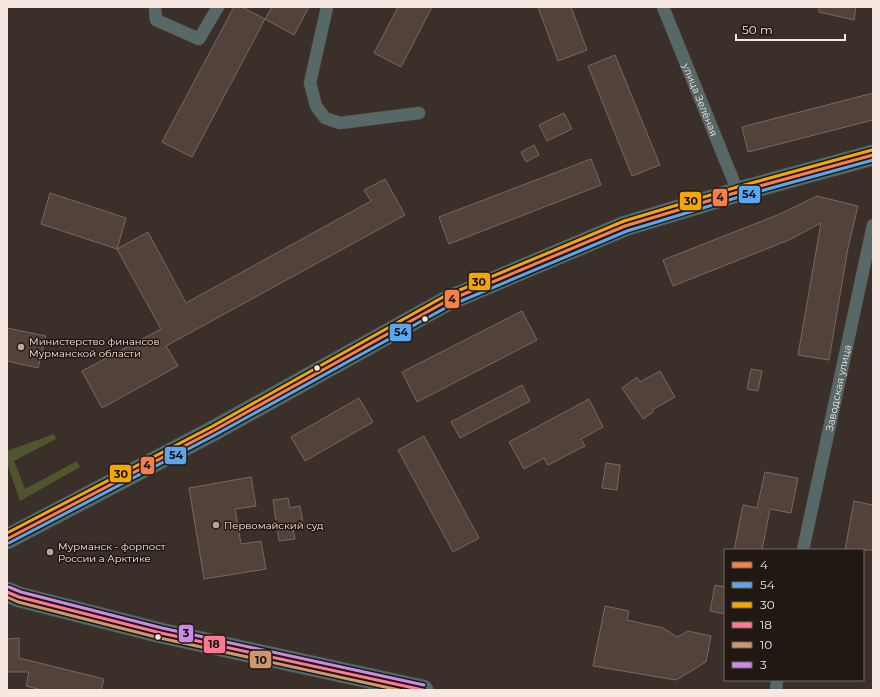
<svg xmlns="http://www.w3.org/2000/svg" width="880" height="697" viewBox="0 0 880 697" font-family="Montserrat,sans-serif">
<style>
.green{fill:#4f552d}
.building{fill:#53423a;stroke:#746964}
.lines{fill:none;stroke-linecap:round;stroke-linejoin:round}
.minor-casing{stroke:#574d48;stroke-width:13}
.primary-casing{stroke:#574d48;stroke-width:21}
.minor{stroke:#576868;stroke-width:12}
.primary{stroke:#4b6d6e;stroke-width:20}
.bus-1-casing{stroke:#211713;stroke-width:6}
.bus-2-casing{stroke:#211713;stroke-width:6}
.bus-3-casing{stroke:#211713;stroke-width:6}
.bus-4-casing{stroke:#211713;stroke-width:6}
.bus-5-casing{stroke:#211713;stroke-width:6}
.bus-6-casing{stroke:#211713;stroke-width:6}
.bus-1{stroke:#f78048;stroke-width:3}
.bus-2{stroke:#5aa8eb;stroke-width:3}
.bus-3{stroke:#f7a600;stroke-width:3}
.bus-4{stroke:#fe7a93;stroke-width:3}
.bus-5{stroke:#cd976f;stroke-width:3}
.bus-6{stroke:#ca8be6;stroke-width:3}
.bus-dot{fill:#f6e7e0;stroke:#211713;stroke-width:1.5}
.poi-dot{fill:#b5a7a0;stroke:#211713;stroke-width:1.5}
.labels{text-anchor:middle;stroke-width:3;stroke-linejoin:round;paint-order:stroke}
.street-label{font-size:10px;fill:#f6e7e0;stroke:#211713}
.poi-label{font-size:10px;fill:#f6e7e0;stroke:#211713;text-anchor:start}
.line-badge{stroke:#211713;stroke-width:1.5}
.pale-badge-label{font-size:11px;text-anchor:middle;font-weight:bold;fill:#111}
</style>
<rect width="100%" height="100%" fill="#3b2f29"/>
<polygon class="green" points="54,434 56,439 14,461 25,489 77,461 80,467 20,501 7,463 7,451"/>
<g class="building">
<polygon points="234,7 242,7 265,19 192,157 162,142"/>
<polygon points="272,7 309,7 294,35 265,19"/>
<polygon points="398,7 432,7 401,67 374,53"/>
<polygon points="538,7 571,7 587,50 558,61"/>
<polygon points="819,7 856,7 854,20 819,12"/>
<polygon points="615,55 660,165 632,176 588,66"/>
<polygon points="873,93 873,120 748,152 742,127"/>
<polygon points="564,113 572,129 547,141 539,125"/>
<polygon points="534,145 539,155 526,162 521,152"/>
<polygon points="591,159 601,185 449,244 439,217"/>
<polygon points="385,179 405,215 166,346 178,366 102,408 82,371 161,329 117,249 148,232 186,303 371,201 364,190"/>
<polygon points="50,193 126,218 117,249 41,224"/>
<polygon points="817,196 858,206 848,248 829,360 798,355 821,223 789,240 673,286 663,260 780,214"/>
<polygon points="522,311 537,340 417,402 402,372"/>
<polygon points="7,328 46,336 38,368 7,361"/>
<polygon points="751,369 762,371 758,391 747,389"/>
<polygon points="660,371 675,397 652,410 653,412 643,419 622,388 637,377 640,382"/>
<polygon points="522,385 530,401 460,438 451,422"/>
<polygon points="359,398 373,422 305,461 291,437"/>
<polygon points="589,399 603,427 581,439 585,446 575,451 548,465 544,458 524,469 509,442"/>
<polygon points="424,436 479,538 453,552 398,450"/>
<polygon points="606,463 620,465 617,490 602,488"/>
<polygon points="765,472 798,478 791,513 770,509 762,550 734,550 743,505 757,508"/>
<polygon points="251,477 256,506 235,509 241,544 261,541 266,569 204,579 189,488"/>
<polygon points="288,498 290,508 300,506 304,528 293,529 295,539 279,541 273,500"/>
<polygon points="854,501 873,505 873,550 845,550"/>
<polygon points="715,585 725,587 725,614 710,611"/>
<polygon points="605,606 629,611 627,620 663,628 677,637 688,631 711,636 706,662 676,680 593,666"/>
<polygon points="19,638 19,658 104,679 101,690 42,690 26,686 29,672 7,672 7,639"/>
</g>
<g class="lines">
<defs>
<g id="minor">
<polyline points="155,7 156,20 199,39 218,7"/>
<polyline points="327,7 310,83 316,106 325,118 340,123 419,113"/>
<path id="s1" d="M663 7 738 192"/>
<path id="s2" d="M803 550 873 225"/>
<polyline points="776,690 777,680"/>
</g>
<g id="primary">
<polyline points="7,539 213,431 445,302 625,226 738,192 873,155"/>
<polyline points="7,592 19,597 161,633 423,690"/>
</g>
</defs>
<use href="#minor" class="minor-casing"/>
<use href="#primary" class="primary-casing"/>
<use href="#minor" class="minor"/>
<use href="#primary" class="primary"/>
<defs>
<polyline id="bus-1" points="7,539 213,431 445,302 625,226 738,192 873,155"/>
<polyline id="bus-2" points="9,543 215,435 447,307 627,231 739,197 873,160"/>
<polyline id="bus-3" points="7,533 211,427 443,297 624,221 737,187 872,150"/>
<polyline id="bus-4" points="7,592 19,597 161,633 423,690"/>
<polyline id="bus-5" points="7,597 18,602 160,638 399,690"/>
<polyline id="bus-6" points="9,587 21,592 162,628 424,685"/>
</defs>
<use href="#bus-1" class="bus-1-casing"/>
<use href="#bus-2" class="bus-2-casing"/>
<use href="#bus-3" class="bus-3-casing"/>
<use href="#bus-4" class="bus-4-casing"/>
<use href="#bus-5" class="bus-5-casing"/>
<use href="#bus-6" class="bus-6-casing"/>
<use href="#bus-1" class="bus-1"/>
<use href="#bus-2" class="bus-2"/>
<use href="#bus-3" class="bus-3"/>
<use href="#bus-4" class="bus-4"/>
<use href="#bus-5" class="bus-5"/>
<use href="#bus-6" class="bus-6"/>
</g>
<g class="bus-dot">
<circle cx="425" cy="319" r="3.5"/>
<circle cx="317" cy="368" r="3.5"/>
<circle cx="158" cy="637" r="3.5"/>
</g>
<g class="poi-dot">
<circle cx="21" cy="347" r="4"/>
<circle cx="216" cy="525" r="4"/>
<circle cx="50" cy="552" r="4"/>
</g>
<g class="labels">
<g class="street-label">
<text dy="4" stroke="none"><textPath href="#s1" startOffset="100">улица Зелёная</textPath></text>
<text dy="4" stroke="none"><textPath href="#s2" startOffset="166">Заводская улица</textPath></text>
</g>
<g class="poi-label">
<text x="29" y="345">Министерство финансов<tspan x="29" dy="12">Мурманской области</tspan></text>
<text x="224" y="529">Первомайский суд</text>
<text x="58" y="550">Мурманск - форпост<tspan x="58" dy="12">России а Арктике</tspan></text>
</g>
</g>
<g class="line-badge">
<rect x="738" y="185" width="23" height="19" rx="4" fill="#5aa8eb"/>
<rect x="712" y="188" width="16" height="19" rx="4" fill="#f78048"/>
<rect x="679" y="191" width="23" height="20" rx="4" fill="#f7a600"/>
<rect x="468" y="272" width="23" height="19" rx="4" fill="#f7a600"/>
<rect x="444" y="289" width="16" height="20" rx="4" fill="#f78048"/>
<rect x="389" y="323" width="23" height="19" rx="4" fill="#5aa8eb"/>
<rect x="164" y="446" width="23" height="19" rx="4" fill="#5aa8eb"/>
<rect x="140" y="456" width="15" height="19" rx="4" fill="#f78048"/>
<rect x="109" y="464" width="23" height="19" rx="4" fill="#f7a600"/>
<rect x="178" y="624" width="16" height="19" rx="4" fill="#ca8be6"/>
<rect x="203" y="635" width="23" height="19" rx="4" fill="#fe7a93"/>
<rect x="249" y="650" width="23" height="19" rx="4" fill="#cd976f"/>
</g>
<g class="pale-badge-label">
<text x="749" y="198">54</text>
<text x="720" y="201">4</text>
<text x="691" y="205">30</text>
<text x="479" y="286">30</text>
<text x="452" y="303">4</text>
<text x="401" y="336">54</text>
<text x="176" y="459">54</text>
<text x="147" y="469">4</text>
<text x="121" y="478">30</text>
<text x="186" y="637">3</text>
<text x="214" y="648">18</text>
<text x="261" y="664">10</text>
</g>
<rect width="880" height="697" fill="none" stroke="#f6e7e0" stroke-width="16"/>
<rect x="724" y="549" width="140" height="132" fill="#211713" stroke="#766a65"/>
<rect x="732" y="562" width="20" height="6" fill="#f78048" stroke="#766a65"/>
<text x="760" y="569" font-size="12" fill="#f6e7e0">4</text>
<rect x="732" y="582" width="20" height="6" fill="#5aa8eb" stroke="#766a65"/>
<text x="760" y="589" font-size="12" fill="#f6e7e0">54</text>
<rect x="732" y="602" width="20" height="6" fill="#f7a600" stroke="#766a65"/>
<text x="760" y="609" font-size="12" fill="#f6e7e0">30</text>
<rect x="732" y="622" width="20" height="6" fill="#fe7a93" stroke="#766a65"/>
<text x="760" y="629" font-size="12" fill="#f6e7e0">18</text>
<rect x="732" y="642" width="20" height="6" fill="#cd976f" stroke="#766a65"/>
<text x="760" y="649" font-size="12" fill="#f6e7e0">10</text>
<rect x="732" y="662" width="20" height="6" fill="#ca8be6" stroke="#766a65"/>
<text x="760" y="669" font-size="12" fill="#f6e7e0">3</text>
<path d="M736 34v6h109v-6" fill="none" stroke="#f6e7e0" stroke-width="2"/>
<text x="742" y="34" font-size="12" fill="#f6e7e0" stroke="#211713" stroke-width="3" paint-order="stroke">50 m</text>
</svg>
